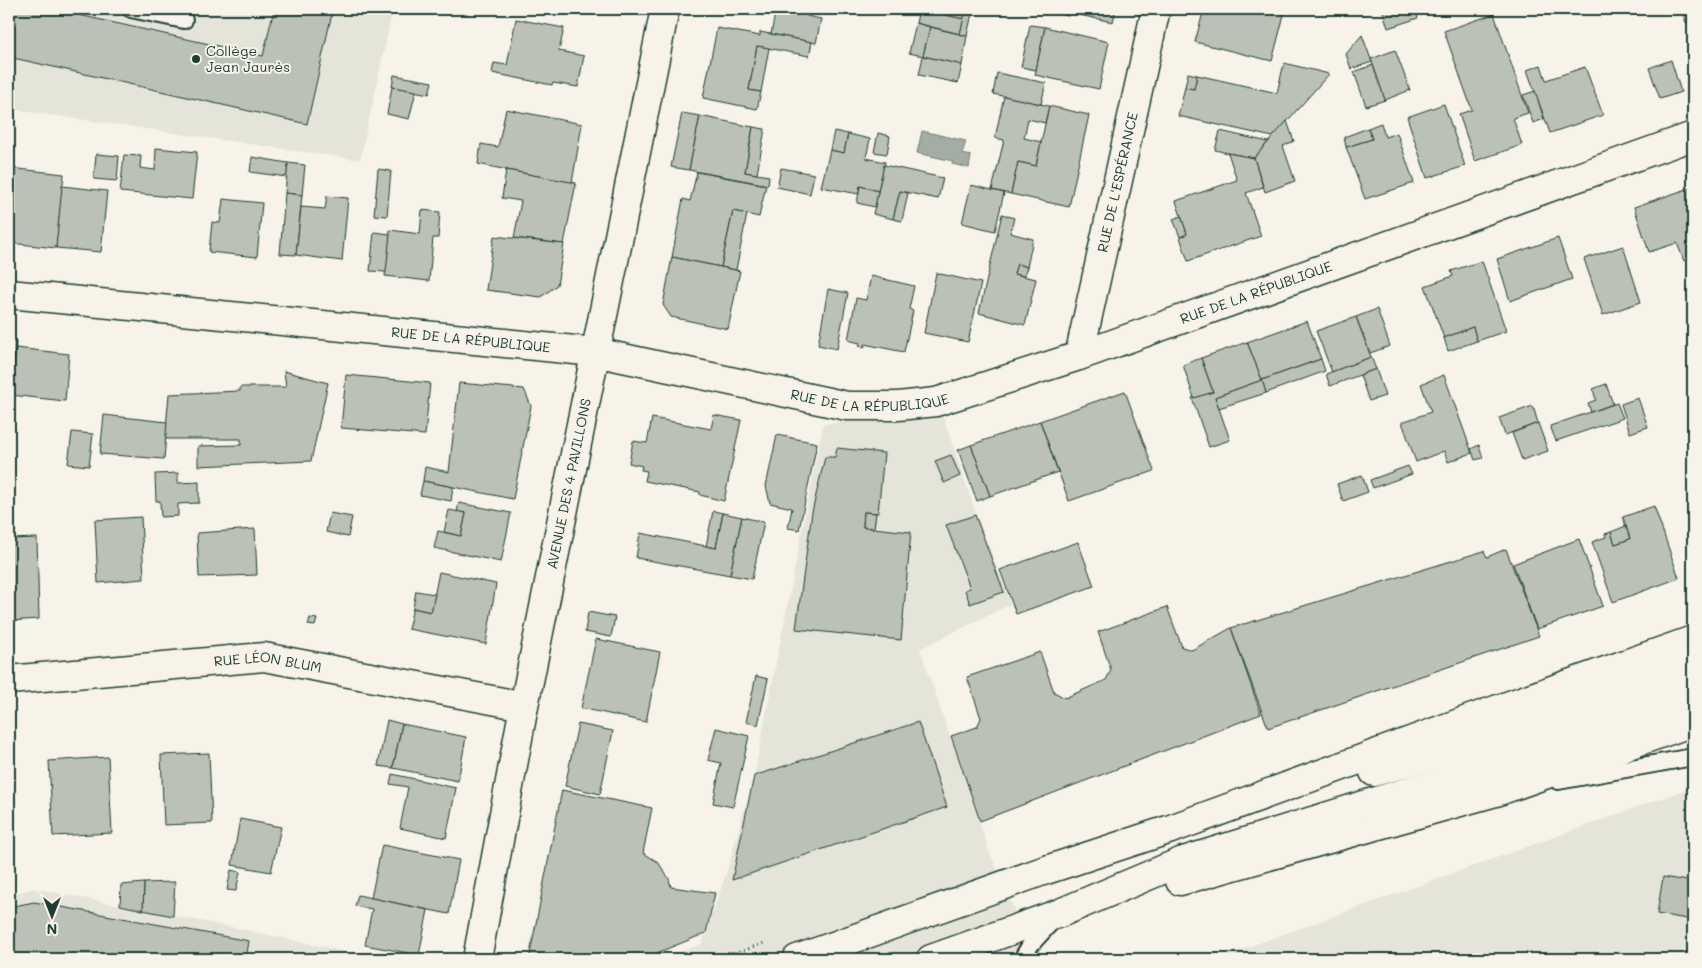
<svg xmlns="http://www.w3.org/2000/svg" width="1702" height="968" viewBox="0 0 1702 968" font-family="Mali,sans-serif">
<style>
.built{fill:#e5e4d9}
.water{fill:#a4ada3;stroke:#6f8077}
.building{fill:#bbc1b6;stroke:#1f3d34}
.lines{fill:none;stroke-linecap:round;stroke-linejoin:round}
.service-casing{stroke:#1f3d34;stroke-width:20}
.minor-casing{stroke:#1f3d34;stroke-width:31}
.primary-casing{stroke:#1f3d34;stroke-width:31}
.path{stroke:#1f3d34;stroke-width:3;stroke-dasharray:1 4;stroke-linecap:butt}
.service{stroke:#f7f3e8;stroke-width:16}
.minor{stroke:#f7f3e8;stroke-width:28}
.primary{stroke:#f7f3e8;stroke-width:28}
.poi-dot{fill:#1f3d34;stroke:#f7f3e8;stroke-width:2}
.labels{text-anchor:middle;stroke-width:4;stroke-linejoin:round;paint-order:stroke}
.poi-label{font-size:14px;fill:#1f3d34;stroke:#f7f3e8;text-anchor:start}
.street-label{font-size:14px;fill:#1f3d34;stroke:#f7f3e8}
</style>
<rect width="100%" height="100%" fill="#f7f3e8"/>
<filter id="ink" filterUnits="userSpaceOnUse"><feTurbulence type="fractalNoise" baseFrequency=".02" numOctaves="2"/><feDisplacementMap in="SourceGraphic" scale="10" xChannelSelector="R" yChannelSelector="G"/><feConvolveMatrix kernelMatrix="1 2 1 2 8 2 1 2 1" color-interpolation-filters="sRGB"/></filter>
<g filter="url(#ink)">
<g class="built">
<polygon points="9,9 393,9 360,160 9,109"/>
<polygon points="941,411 974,508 1011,604 920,649 989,851 1036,959 1223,956 1693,787 1693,959 660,959 702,944 726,874 754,776 823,424"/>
<polygon points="32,889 43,890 246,930 379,959 9,959 9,894"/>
</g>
<polygon class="water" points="922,131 966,141 962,154 971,156 969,168 952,164 953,161 917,153"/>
<g class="building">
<polygon points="9,9 52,9 263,56 274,9 333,9 307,124 9,57"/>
<polygon points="730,9 765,9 764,15"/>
<polygon points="776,9 808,9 807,16 821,19 816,43 771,34"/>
<polygon points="919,9 964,19 960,34 916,23"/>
<polygon points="928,9 966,9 964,19 927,11"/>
<polygon points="966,9 973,9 967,36 960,34"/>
<polygon points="1046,9 1070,9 1068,16 1045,11"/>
<polygon points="1070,9 1116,9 1113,22 1069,13"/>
<polygon points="1204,9 1275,9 1285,11 1272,61 1195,42"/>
<polygon points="1385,9 1415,9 1418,18 1388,28 1383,12"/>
<polygon points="1682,9 1693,9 1693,20 1686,23"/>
<polygon points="1494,14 1528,113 1513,118 1522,145 1475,161 1459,114 1472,110 1444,31"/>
<polygon points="516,19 564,28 559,51 584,56 578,87 553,83 552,85 492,73 494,63 507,65"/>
<polygon points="916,23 930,27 923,56 909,53"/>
<polygon points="1030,25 1045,27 1036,70 1021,67"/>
<polygon points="930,27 967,36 962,65 923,56"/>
<polygon points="1045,27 1109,42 1099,89 1035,75"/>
<polygon points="717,28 760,36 760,32 812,42 809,56 757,46 749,90 761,92 757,109 703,98"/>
<polygon points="1362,35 1372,62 1351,69 1346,54"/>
<polygon points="757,46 769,48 761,92 749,90"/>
<polygon points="1395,50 1410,90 1385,100 1371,59"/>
<polygon points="923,56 962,65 958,83 919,75"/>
<polygon points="1671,60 1681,92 1660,99 1649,68"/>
<polygon points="1284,63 1329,74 1273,137 1178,116 1185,87 1194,89 1197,75 1277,93"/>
<polygon points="1373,65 1385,100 1366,106 1354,72"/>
<polygon points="1541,65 1546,80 1585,67 1603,115 1550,133 1527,70"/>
<polygon points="997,73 1046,83 1041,104 993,94"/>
<polygon points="1188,73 1197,75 1194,89 1185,87"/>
<polygon points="394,75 432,82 429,94 392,87"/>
<polygon points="392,87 416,91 409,119 387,114"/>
<polygon points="1535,91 1544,119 1533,123 1523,95"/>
<polygon points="1004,96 1049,106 1045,123 1028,119 1024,138 1041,142 1036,166 1018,162 1011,194 992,190 1004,140 995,138"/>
<polygon points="1444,104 1465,166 1427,178 1407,117"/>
<polygon points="1049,106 1089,115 1069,207 1011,194 1018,162 1036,166"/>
<polygon points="506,109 582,124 572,183 478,164 481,144 498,147"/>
<polygon points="682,113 700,116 689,170 671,167"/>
<polygon points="700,116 753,127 745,172 769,176 768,185 689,170"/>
<polygon points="1287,121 1294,141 1283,146 1295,181 1265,192 1254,158"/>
<polygon points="1381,123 1385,137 1397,133 1414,183 1365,199 1346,147 1372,139 1368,128"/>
<polygon points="753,127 765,129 757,174 745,172"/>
<polygon points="1368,128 1372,139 1346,147 1344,137"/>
<polygon points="834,131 848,134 844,153 830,150"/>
<polygon points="1220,131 1268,142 1254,158 1228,153 1215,150"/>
<polygon points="878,133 890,136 887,154 874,152"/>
<polygon points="848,134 870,139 866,158 885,162 878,191 860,186 859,194 821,187 830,150 844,153"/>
<polygon points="156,148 197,152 192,199 120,192 124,155 141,156 140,168 155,170"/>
<polygon points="1228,153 1254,158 1263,187 1246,193 1261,236 1188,261 1180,237 1187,234 1176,201 1237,180"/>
<polygon points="96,154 119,156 117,181 94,179"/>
<polygon points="252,157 288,163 287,177 250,172"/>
<polygon points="288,163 305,165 302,195 285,193"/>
<polygon points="884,165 943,178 938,199 900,191 893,219 873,214"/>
<polygon points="9,168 64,174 56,248 10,243 14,205 9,205"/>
<polygon points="781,168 814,174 810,194 777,187"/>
<polygon points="378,169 391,171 387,216 374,215"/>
<polygon points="506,170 576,183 564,244 514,238 521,201 502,198"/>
<polygon points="697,172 766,185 759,217 733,211 721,267 672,257 683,199 690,201"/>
<polygon points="971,185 1004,193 995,231 962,223"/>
<polygon points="62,186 107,191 101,252 56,248"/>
<polygon points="860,186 878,191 875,207 857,203"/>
<polygon points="1693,187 1693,258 1684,261 1677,243 1649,252 1634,207"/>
<polygon points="900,191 908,193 902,221 893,219"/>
<polygon points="285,193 302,195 296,255 280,254"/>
<polygon points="327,196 348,198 342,261 296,255 301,207 325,209"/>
<polygon points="223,199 262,203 257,257 209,252 212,222 220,223"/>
<polygon points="422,210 440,212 438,238 433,238 429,281 385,276 390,230 420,234"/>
<polygon points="733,211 747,214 736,270 721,267"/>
<polygon points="1002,214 1014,218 1010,233 1033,239 1027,267 1017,264 1014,274 1036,279 1025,325 979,313"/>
<polygon points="1181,216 1187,234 1180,237 1173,219"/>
<polygon points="374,232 390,234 386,272 370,271"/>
<polygon points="494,236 564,244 557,285 541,297 486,290"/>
<polygon points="1558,238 1572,279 1510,301 1497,259"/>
<polygon points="1623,246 1641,302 1603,315 1584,259"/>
<polygon points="672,257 740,271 728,329 671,317 663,305"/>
<polygon points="1482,261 1506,331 1477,341 1473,327 1444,338 1425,286 1453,276 1451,271"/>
<polygon points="1017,264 1027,267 1024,276 1014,274"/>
<polygon points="936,273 981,283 968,342 924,333"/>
<polygon points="871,276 914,286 909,309 913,311 904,352 864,344 865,348 859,346 860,343 848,340 856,298 866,300"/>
<polygon points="828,289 848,293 837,349 818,345"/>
<polygon points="1377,309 1390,346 1370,353 1356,317"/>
<polygon points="1356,317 1371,357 1332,372 1316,331"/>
<polygon points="1307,321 1321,359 1262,380 1247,342"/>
<polygon points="1473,327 1477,341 1448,351 1444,338"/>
<polygon points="9,341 16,342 9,405"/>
<polygon points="1247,342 1262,380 1215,397 1230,440 1209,447 1192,398 1213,392 1201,358"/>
<polygon points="16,348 69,354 65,401 10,395"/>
<polygon points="1371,357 1376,369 1330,386 1326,374"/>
<polygon points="1201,358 1213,392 1194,398 1183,365"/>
<polygon points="1321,359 1325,371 1266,393 1262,380"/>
<polygon points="1376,369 1385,396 1369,401 1360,375"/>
<polygon points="284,371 328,383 311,461 198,466 198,446 241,445 241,439 165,439 169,394 240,391 240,387 286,387"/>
<polygon points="346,375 430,383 425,435 341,428"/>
<polygon points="1444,375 1472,453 1448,462 1444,451 1416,462 1402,422 1431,412 1421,384"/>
<polygon points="1262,380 1266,393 1219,408 1215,397"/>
<polygon points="459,383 524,389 531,406 513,499 423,481 425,467 449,472"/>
<polygon points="1606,384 1613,404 1591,412 1588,403 1596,400 1593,389"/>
<polygon points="1125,391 1154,471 1069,501 1040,421"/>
<polygon points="1638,398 1648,427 1630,433 1621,404"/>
<polygon points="1617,403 1623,418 1556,441 1550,426"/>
<polygon points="1533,406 1538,423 1505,435 1499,418"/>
<polygon points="104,415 167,422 164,459 100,454"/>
<polygon points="714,415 741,420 724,501 700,495 700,492 645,481 647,471 641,470 642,466 629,463 633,441 647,443 652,418 711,429"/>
<polygon points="1040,421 1058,472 990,496 971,445"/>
<polygon points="1538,423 1548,451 1522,460 1512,433"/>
<polygon points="72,432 93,434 89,466 68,464"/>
<polygon points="777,435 817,443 799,530 788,528 792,508 770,503 766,486"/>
<polygon points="971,445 990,496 977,501 958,450"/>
<polygon points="1479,445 1483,458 1475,460 1471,449"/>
<polygon points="837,448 884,453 878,513 864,512 863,527 911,532 901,640 796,629 812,512 825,457 835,457"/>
<polygon points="951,455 960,476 944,483 935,461"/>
<polygon points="1408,466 1412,474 1373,488 1370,480"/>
<polygon points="178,473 178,483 199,482 199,503 178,504 178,516 161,517 160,501 156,501 155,474"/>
<polygon points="1362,475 1368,492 1343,501 1337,484"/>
<polygon points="423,481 453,487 451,501 420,495"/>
<polygon points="459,503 511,513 501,562 434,548 438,531 461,536 466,513 457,512"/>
<polygon points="1654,506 1679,578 1613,602 1592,542 1606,537 1605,534 1611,532 1615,544 1630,539 1623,517"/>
<polygon points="449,510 466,513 461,536 444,532"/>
<polygon points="713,511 723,513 716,548 706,546"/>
<polygon points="864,512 876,513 874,528 863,527"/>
<polygon points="330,513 352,517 348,537 326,532"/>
<polygon points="723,513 742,517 730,575 636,558 640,533 716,548"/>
<polygon points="975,515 1004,592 970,604 965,590 970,588 946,525"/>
<polygon points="141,517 144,579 98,583 95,520"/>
<polygon points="742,517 764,522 752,579 730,575"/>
<polygon points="1626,526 1630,539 1615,544 1611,532"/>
<polygon points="255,529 257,575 199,577 197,533"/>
<polygon points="37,538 39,619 9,621 9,539"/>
<polygon points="1579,539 1603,606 1537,629 1513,564"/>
<polygon points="1078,542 1094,586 1016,614 1000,570"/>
<polygon points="1506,549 1539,636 1268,728 1231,628 1484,551 1487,557"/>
<polygon points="439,572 496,584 486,644 408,629 413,608 431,612"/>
<polygon points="416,591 435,594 431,612 413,608"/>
<polygon points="1167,607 1182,647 1192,650 1231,628 1261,714 980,821 951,736 977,727 981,718 967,677 1040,652 1054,692 1065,698 1106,680 1111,670 1098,632"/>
<polygon points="588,612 615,617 611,637 585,632"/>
<polygon points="310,618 317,619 315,626 308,625"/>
<polygon points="596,639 660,652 646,722 581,708"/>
<polygon points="756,676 768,679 758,725 746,722"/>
<polygon points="387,720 402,724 393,768 378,766"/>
<polygon points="918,722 947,807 732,880 754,776"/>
<polygon points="402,724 466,737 458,781 393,768"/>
<polygon points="578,724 613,731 600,794 565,786"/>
<polygon points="716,728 749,736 733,807 713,803 721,763 708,760"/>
<polygon points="209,753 212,823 164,825 161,755"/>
<polygon points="108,757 112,833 53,836 49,761"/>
<polygon points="392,774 456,788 446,838 400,828 408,787 390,784"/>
<polygon points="562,790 652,808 643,853 658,862 669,879 671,887 715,893 706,933 642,959 529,959"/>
<polygon points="240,819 281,827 271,872 232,865"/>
<polygon points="382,845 459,860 449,914 371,898"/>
<polygon points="231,870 240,872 236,891 227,890"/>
<polygon points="1663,877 1693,882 1693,920 1657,914"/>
<polygon points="175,882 173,916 143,910 144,883"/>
<polygon points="144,883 143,910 120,905 121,885"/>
<polygon points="358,895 428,910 419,955 365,945 372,909 355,906"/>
<polygon points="34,902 249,941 246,959 9,959 9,907"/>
</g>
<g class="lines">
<defs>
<g id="service">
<polyline points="131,9 184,20"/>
<polyline points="1558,781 1693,757"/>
<polyline points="1022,959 1031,944 1053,920"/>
</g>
<g id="minor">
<path id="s1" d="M9 294 595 352 847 406H898L936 402 1079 356 1693 136"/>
<path id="s2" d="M1079 356 1156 9"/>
<path id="s3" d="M9 680 264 657 524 706"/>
<path id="s4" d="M477 959 524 706 665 9"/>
</g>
<g id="primary">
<polyline points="1374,772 1479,742 1693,666"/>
<polyline points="1180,881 1499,791 1693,722"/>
<polyline points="797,959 1043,871 1171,829 1473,718 1693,640"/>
<polyline points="931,959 1060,913 1183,861 1490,766 1693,695"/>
</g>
</defs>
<use href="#service" class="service-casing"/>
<use href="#minor" class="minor-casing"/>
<use href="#primary" class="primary-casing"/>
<polyline class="path" points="720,959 767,942"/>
<use href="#service" class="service"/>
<use href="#minor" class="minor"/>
<use href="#primary" class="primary"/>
</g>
</g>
<circle class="poi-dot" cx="196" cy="59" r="5"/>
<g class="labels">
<g class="poi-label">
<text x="206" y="56">Collège<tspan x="206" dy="16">Jean Jaurès</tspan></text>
</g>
<g class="street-label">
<text dy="5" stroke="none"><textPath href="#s2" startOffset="178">RUE DE L'ESPÉRANCE</textPath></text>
<text dy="5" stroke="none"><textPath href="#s1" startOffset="1274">RUE DE LA RÉPUBLIQUE</textPath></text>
<text dy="5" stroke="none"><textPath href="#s1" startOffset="464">RUE DE LA RÉPUBLIQUE</textPath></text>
<text dy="5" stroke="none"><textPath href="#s1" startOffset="869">RUE DE LA RÉPUBLIQUE</textPath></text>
<text dy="5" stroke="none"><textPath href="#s4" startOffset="484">AVENUE DES 4 PAVILLONS</textPath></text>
<text dy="5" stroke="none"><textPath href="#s3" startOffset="260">RUE LÉON BLUM</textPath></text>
</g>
</g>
<rect width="1702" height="968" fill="none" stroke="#f7f3e8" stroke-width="30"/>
<rect x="15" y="15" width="1672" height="938" fill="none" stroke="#1f3d34" stroke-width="2" filter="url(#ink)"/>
<g transform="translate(52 916) rotate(180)" stroke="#f7f3e8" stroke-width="4" paint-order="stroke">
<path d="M0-4L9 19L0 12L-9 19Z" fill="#1f3d34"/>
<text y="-8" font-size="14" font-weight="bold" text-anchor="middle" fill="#1f3d34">N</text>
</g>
</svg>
